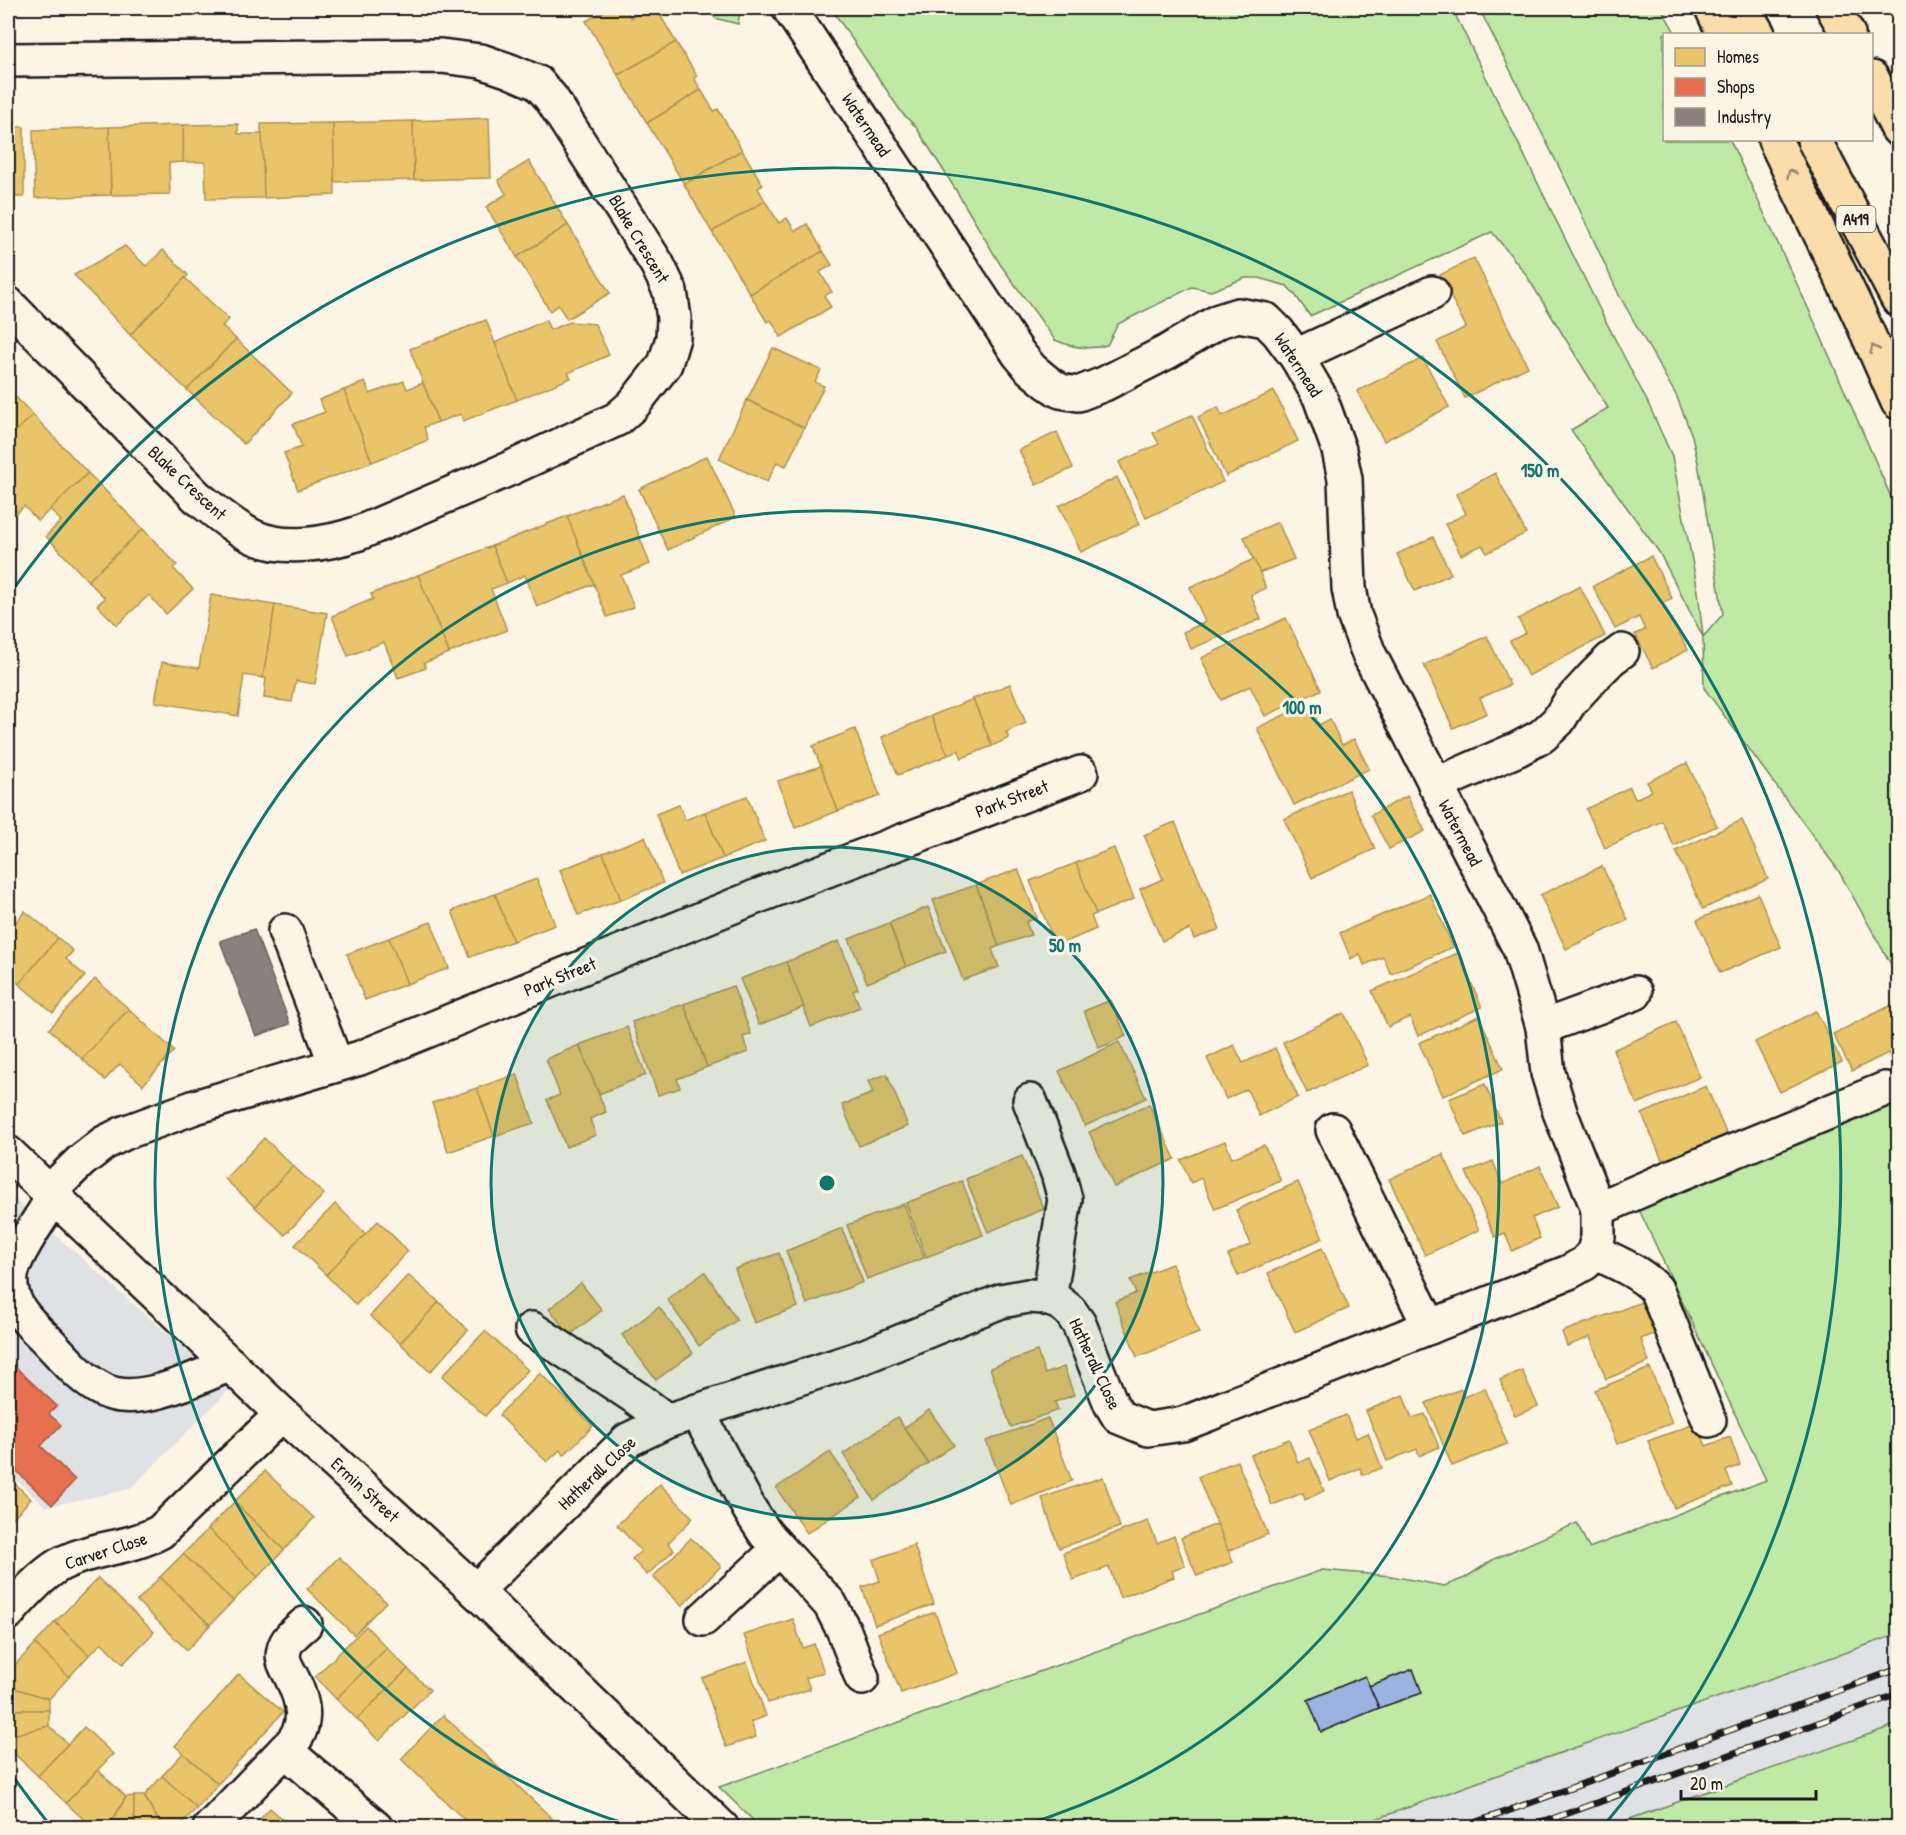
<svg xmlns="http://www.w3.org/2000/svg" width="1906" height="1835" viewBox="0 0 1906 1835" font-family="'Patrick Hand',sans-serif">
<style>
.built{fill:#dfe1e4}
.green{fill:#c0e9a5;stroke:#6e8260;stroke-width:1.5}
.homes{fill:#e9c46a;stroke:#ac9253;stroke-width:1.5}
.shops{fill:#e76f51;stroke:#aa5641;stroke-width:1.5}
.industry{fill:#8a817c;stroke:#69635f;stroke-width:1.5}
.building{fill:#9ab3e0;stroke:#1c1c1c;stroke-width:1.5}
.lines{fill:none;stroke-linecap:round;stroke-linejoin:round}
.minor-casing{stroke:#1c1c1c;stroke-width:38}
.highway-casing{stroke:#1c1c1c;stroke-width:38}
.minor{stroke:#fcf5e5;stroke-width:33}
.highway{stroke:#faddab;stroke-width:33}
.rail-casing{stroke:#1c1c1c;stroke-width:7}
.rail{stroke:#fcf5e5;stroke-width:4.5;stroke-dasharray:14;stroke-linecap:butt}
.oneway{stroke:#96866b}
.ring{fill:none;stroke:#0f766e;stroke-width:3}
.labels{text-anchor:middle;stroke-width:6;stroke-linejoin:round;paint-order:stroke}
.shield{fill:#fcf5e5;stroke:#5f5d58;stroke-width:1.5}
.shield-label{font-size:16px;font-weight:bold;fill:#1c1c1c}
.street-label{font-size:18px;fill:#1c1c1c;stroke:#fcf5e5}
.centre{fill:#0f766e;stroke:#fcf5e5;stroke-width:3}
.ring-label{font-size:18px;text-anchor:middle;font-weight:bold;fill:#0f766e;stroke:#fcf5e5;stroke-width:6;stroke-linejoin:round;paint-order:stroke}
</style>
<rect width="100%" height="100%" fill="#fcf5e5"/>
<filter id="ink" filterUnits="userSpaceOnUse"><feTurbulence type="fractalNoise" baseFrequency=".0167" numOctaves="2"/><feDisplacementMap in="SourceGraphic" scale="12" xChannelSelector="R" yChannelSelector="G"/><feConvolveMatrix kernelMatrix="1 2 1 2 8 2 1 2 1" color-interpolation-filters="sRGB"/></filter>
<g filter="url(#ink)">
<g class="built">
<polygon points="8,1193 230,1389 130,1489 46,1507 8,1472"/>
<polygon points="1898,1634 1898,1724 1607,1827 1354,1828 1506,1772"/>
</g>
<g class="green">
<polygon points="707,8 740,8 738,24 715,18"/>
<path d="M831 8H1452L1601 312 1647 401 1672 456 1698 591 1703 637 1723 614 1698 463 1692 436 1677 397 1619 295 1570 189 1479 8H1661L1676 34H1664V140H1730L1815 323 1898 513V977L1838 870 1704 688 1703 637 1659 552 1571 430 1608 408 1525 273 1492 232 1310 316 1296 296 1287 286 1259 278H1245L1211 291 1192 287 1118 324 1107 345C1090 350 1071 347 1055 340L1000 264 954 187 916 127 902 113Z"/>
<polygon points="1898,1094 1898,1634 1506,1772 1354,1827 760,1827 719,1787 1322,1570 1391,1576 1444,1586 1465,1578 1494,1559 1577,1523 1589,1548 1766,1480 1635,1201"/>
<polygon points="1898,1724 1898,1827 1607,1827"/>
</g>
<g class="homes">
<polygon points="562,8 592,8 591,13"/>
<polygon points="609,8 625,8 631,18 648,8 656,8 676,42 618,75 586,21"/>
<polygon points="676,42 697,76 694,78 701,90 647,123 618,75"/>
<polygon points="701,90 714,111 718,109 742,150 684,184 647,123"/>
<polygon points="489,118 491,178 414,180 413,121"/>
<polygon points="413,121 414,180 334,182 333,123"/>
<polygon points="333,123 335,195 264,198 261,124"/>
<polygon points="238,124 238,134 262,134 264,198 206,199 205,162 183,162 183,125"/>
<polygon points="183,125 183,162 169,163 170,194 111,195 109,127"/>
<rect x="8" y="127" width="16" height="70"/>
<polygon points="109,127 111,195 35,198 33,130"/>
<polygon points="742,150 763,185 758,188 765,201 712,232 684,184"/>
<polygon points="529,161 568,225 517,257 486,207 506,194 498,180"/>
<polygon points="765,201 779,223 787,218 795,231 807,224 823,251 750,294 712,232"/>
<polygon points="568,225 610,293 567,319 558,305 550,311 517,257"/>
<polygon points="125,246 146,266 163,250 188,275 130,335 74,275"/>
<polygon points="823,251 832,265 820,272 832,292 824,296 831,307 781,337 771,320 767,322 750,294"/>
<polygon points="1474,258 1528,367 1465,398 1437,342 1466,327 1440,275"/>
<polygon points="185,278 229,319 222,326 236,339 187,390 130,335"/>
<polygon points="486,320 517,400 463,421 461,414 438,422 410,349"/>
<polygon points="546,320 550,330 570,322 595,324 609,355 568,373 571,378 517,400 495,343"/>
<polygon points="236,339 292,393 244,444 187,390"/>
<polygon points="773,348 821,370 815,382 824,386 804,428 747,400"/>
<polygon points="1423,358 1449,407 1384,441 1357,391"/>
<polygon points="404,381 407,389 423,383 438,422 424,427 428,440 372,462 344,390 365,382 370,394"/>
<polygon points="8,389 33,415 8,439"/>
<polygon points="344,390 372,462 298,490 284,453 302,447 293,424 325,412 319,400"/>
<polygon points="1274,391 1298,441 1226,476 1198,417 1218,407 1222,416"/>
<polygon points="747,400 804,428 786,466 777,462 767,482 719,459"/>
<polygon points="33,415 88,473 38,521 24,506 17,513 8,504 8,439"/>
<polygon points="1192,415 1223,482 1146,518 1119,462 1159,444 1153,433"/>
<polygon points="1057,432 1073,468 1036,485 1019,450"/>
<polygon points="707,456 736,517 668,550 639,489"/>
<polygon points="88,473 143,529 88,581 46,536 61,521 50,509"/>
<polygon points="1495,473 1526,533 1487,553 1482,545 1461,555 1445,524 1466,514 1456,494"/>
<polygon points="1117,477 1140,524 1081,552 1059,506"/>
<polygon points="623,494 650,564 621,575 634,607 607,617 567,516"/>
<polygon points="567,516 594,584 537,607 525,575 507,583 492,546"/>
<polygon points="1278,522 1294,559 1259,573 1244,537"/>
<polygon points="143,529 177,565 173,568 193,589 166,614 149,595 117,625 97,605 105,598 88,581"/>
<polygon points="1433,537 1451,574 1415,591 1397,554"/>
<polygon points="492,546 507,583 491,589 507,630 449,653 418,575"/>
<polygon points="1651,556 1672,598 1663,603 1688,650 1653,668 1635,634 1645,630 1639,617 1615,629 1593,586"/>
<polygon points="1254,559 1266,588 1251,595 1261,619 1191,649 1183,632 1205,622 1190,587"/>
<polygon points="418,575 449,653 424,663 426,668 398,678 384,642 348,656 332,616 373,599 371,594"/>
<polygon points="1580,586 1605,636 1528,676 1510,641 1526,633 1518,619"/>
<polygon points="211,595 275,605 263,678 244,675 238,716 155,702 162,662 199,668"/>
<polygon points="275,605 327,613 315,684 296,681 292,702 264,698 266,678 263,678"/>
<polygon points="1286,618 1321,690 1265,716 1250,686 1221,700 1201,658"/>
<polygon points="1487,636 1510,685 1480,698 1487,713 1453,728 1424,665"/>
<polygon points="1010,684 1026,723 1006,732 1009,738 992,746 973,699"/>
<polygon points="973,699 992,746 962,758 958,750 948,755 931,716"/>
<polygon points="1309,703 1319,725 1330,719 1342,745 1354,739 1369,769 1294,805 1257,728"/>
<polygon points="931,716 948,755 898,775 882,737"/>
<polygon points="855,729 880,796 838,811 813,746"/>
<polygon points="1687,763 1717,826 1674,846 1662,821 1605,848 1586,809 1630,787 1635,799 1652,791 1647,782"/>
<polygon points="821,766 838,811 795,828 778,781"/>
<polygon points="1348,790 1375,849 1312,878 1284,819"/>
<polygon points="747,796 765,841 723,858 705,812"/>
<polygon points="1407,796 1425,831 1389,849 1371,815"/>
<polygon points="679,805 685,820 705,812 723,858 679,875 656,814"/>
<polygon points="1742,820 1768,879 1703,909 1676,851"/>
<polygon points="1175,822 1220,929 1194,939 1190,929 1162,941 1140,889 1163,879 1144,835"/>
<polygon points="645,837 663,883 621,900 603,853"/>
<polygon points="1114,848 1134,899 1096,914 1076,863"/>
<polygon points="603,853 621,900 578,915 560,870"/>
<polygon points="1076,863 1096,914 1091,916 1096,929 1056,946 1030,881"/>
<polygon points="1602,866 1628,920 1566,949 1540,895"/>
<polygon points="1018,869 1037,918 1026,922 1031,935 999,946 976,885"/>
<polygon points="537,879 555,925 513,941 495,894"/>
<polygon points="976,885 999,946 992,949 999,967 963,980 933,900"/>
<polygon points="495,894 513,941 470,957 452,911"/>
<polygon points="1430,894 1453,947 1391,974 1383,957 1364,965 1360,954 1351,959 1340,933"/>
<polygon points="1758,894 1781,947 1720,973 1697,920"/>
<polygon points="8,900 16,909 8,918"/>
<polygon points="928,907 946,951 906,967 889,923"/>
<polygon points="25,911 58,938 19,984 8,975 8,931"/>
<polygon points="431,922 449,968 407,984 389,938"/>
<polygon points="889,923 906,967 867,983 849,939"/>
<polygon points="58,938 73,951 66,959 85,976 53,1013 19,984"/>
<polygon points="389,938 407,984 365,1000 347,954"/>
<polygon points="839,941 858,989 853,991 860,1007 811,1027 786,962"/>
<polygon points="1458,953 1482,1007 1418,1036 1410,1017 1388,1027 1372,991"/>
<polygon points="786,962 804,1007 759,1025 740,979"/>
<polygon points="95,979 129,1009 82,1059 49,1029"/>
<polygon points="733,986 751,1034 743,1037 748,1052 707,1067 684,1004"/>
<polygon points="1111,1000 1126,1036 1099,1048 1084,1011"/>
<polygon points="1898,1002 1898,1074 1888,1053 1852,1071 1833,1034"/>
<polygon points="684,1004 707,1067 677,1079 680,1088 658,1095 632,1022"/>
<polygon points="129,1009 174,1051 143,1085 120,1064 105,1080 82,1059"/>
<polygon points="1816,1011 1842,1062 1780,1092 1755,1042"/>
<polygon points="1344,1013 1368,1065 1307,1093 1283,1042"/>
<polygon points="1479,1016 1503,1069 1443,1096 1419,1043"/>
<polygon points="1676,1022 1700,1077 1637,1104 1613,1050"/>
<polygon points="627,1027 646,1075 599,1094 579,1045"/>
<polygon points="1119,1042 1146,1098 1085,1126 1059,1071"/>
<polygon points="579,1045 606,1112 590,1119 596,1135 566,1147 547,1100 560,1095 546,1059"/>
<polygon points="1234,1045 1243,1063 1275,1048 1298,1097 1259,1116 1247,1089 1226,1099 1207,1058"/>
<polygon points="517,1074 534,1123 494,1136 477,1088"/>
<polygon points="887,1074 908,1126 859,1146 842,1105 873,1093 868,1081"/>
<polygon points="1485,1084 1501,1122 1465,1136 1449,1099"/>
<polygon points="1706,1086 1730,1142 1666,1169 1642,1114"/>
<polygon points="477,1088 494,1136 448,1152 432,1103"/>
<polygon points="1149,1104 1175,1159 1114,1187 1089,1132"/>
<polygon points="264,1138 293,1166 255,1207 225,1179"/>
<polygon points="1225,1141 1232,1158 1264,1145 1281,1181 1215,1209 1201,1178 1191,1183 1181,1160"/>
<polygon points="1443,1154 1479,1230 1425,1255 1389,1179"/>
<polygon points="1022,1156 1044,1209 988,1232 966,1179"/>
<polygon points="1493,1161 1502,1184 1540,1166 1558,1207 1532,1218 1540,1238 1512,1251 1505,1233 1495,1237 1466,1172"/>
<polygon points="293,1166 324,1194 285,1235 255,1207"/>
<polygon points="962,1181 983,1235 926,1257 906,1203"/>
<polygon points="1298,1182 1323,1238 1238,1276 1228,1255 1251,1244 1236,1210"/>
<polygon points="335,1204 366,1234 326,1275 295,1245"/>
<polygon points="904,1204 924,1258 867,1279 847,1225"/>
<polygon points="378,1221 408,1251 356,1305 326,1275"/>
<polygon points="842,1228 863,1282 807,1304 786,1251"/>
<polygon points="1322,1248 1349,1308 1295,1332 1268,1273"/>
<polygon points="779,1253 798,1307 754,1323 735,1269"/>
<polygon points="1172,1264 1199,1333 1137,1357 1115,1302 1136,1293 1130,1280"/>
<polygon points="705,1272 737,1320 699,1346 667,1299"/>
<polygon points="408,1275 439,1302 400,1343 370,1316"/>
<polygon points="581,1283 602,1310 570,1335 549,1309"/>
<polygon points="1647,1300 1659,1332 1641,1339 1649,1362 1606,1379 1590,1337 1567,1346 1562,1332"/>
<polygon points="439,1302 468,1330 430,1372 400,1343"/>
<polygon points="659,1307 693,1353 656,1380 622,1335"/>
<polygon points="485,1331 528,1370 485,1416 442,1376"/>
<polygon points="1037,1351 1045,1374 1064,1367 1074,1395 1055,1402 1058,1410 1011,1427 990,1368"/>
<polygon points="1650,1368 1672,1423 1617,1444 1595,1390"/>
<polygon points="1522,1370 1538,1406 1515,1416 1500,1380"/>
<polygon points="540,1373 593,1426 564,1455 560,1450 547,1462 499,1415"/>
<polygon points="1485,1388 1507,1444 1452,1466 1426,1403 1461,1389 1464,1397"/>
<polygon points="1403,1395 1412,1418 1425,1414 1439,1447 1419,1456 1417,1449 1387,1461 1366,1411"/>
<polygon points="929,1410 954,1445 928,1463 904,1428"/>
<polygon points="1346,1415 1356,1438 1368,1433 1382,1468 1363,1475 1360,1468 1330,1481 1309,1430"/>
<polygon points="897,1417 928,1463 874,1500 843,1454"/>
<polygon points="1048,1418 1072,1481 1011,1505 986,1441"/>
<polygon points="1697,1423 1706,1446 1730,1437 1740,1465 1726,1471 1732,1486 1674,1508 1648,1441"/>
<polygon points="1289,1439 1298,1463 1310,1458 1324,1491 1305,1500 1303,1493 1272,1505 1251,1455"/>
<polygon points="830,1452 861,1497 807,1533 776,1488"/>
<polygon points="1237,1461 1268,1534 1228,1551 1198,1477"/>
<polygon points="265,1471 314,1518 284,1550 234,1502"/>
<polygon points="8,1477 31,1499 8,1523"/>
<polygon points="1103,1477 1120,1527 1059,1548 1042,1498"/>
<polygon points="660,1484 693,1518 668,1543 674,1550 647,1575 632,1559 641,1551 617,1525"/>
<polygon points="234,1502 284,1550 258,1577 208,1529"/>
<polygon points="1148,1521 1157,1543 1174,1536 1185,1566 1172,1571 1174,1577 1120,1598 1109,1567 1073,1580 1063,1553"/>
<polygon points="1217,1524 1233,1562 1197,1576 1181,1538"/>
<polygon points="208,1529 258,1577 233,1601 183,1554"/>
<polygon points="691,1538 721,1566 682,1606 653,1577"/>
<polygon points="914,1545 934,1604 875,1625 862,1587 880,1581 873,1560"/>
<polygon points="183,1554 233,1601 210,1625 160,1577"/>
<polygon points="339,1557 386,1602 354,1635 307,1589"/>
<polygon points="160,1577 210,1625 187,1650 137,1601"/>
<polygon points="98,1578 154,1632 123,1664 102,1643 89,1655 55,1622"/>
<polygon points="935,1612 957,1673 901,1693 878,1633"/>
<polygon points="793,1619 803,1648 814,1644 824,1672 806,1678 810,1689 768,1703 744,1635"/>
<polygon points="55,1622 89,1655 69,1677 35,1644"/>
<polygon points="366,1626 387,1648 336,1699 315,1677"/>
<polygon points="35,1644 69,1677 49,1699 8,1686 8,1672"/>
<polygon points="387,1648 408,1669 357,1719 336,1699"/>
<polygon points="747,1662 766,1716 751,1722 756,1737 726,1747 702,1678"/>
<polygon points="408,1669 430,1690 379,1741 357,1719"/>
<polygon points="239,1674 283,1712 218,1784 175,1746"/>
<polygon points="8,1686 49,1699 49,1710 8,1710"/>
<polygon points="8,1710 49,1710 49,1726 8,1736"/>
<polygon points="443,1715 562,1828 473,1828 401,1759"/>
<polygon points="49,1726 68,1744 38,1776 8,1748 8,1736"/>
<polygon points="84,1727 113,1754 66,1803 38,1776"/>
<polygon points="183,1753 218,1784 197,1808 162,1776"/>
<polygon points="98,1770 126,1797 108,1828 93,1828 66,1803"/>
<polygon points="162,1776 197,1808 177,1828 163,1828 144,1796"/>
<polygon points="134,1796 134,1828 108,1828 126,1797"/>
<polygon points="134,1796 144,1796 163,1828 134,1828"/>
<polygon points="270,1808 292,1828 252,1828"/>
</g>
<polygon class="shops" points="8,1360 57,1406 49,1414 61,1425 41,1446 75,1480 52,1505 8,1463 14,1456 8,1450"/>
<polygon class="industry" points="254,929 290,1024 256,1036 220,941"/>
<g class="building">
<polygon points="1413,1669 1422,1693 1379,1708 1369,1686"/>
<polygon points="1365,1676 1379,1708 1321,1732 1308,1700"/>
</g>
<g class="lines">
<defs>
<g id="minor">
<path d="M8 60 441 56 481 61 510 71 538 83 551 98 657 264 670 291 674 318 673 338 665 364 633 405 617 419 511 468 359 533C328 544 285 551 254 537 233 527 215 511 197 497L8 304"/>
<polyline points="1296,356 1432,293"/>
<polyline points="1435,785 1518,749 1542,736 1558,721 1570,702 1592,678 1611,659 1622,651"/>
<polyline points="285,931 336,1064"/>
<polyline points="1543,1027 1635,993"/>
<polyline points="1030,1101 1058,1173 1065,1199 1049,1299"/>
<polyline points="1333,1130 1430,1327"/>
<polyline points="8,1153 282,1414 476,1591 722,1828"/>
<polyline points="49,1192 81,1161 104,1143 124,1133 195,1107 360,1058 753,898 1081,773"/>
<path d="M54 1196C43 1216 13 1255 11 1276 8 1303 27 1321 45 1338 62 1355 80 1379 103 1390 137 1408 197 1378 230 1364"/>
<polyline points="1598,1209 1676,1175 1885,1089"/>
<path d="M1594 1252C1616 1262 1640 1272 1656 1289L1709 1420"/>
<polyline points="532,1329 635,1397 667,1421"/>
<polyline points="697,1411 750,1510 765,1533 830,1604 844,1631 862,1678"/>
<polyline points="476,1591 628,1440 667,1421 860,1358 1001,1301 1028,1296 1044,1297 1060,1303 1070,1311 1079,1324 1111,1404 1119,1417 1148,1429 1183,1424 1569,1272 1585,1263 1594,1252 1598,1237 1598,1209 1560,1112 1548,1073 1543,1027 1520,949 1369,654 1354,615 1349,588 1345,479 1339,450 1320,397 1296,356 1278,332 1266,320 1238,315 1219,321 1167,352 1104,384 1078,394 1060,391 1048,383 1031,369 1018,353 789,8"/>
<path d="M8 1613C21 1598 45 1571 63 1563 95 1547 128 1549 160 1532L282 1414"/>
<polyline points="703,1619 779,1549"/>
<path d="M285 1750C310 1728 305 1704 291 1676 287 1668 281 1660 284 1650 286 1639 297 1631 305 1624"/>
<polyline points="210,1828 285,1750 376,1828"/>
</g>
<g id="highway">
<polyline points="1712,8 1724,34"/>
<polyline points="1743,8 1758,34"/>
<polyline points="1833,8 1848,34"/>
<polyline points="1872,78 1898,129"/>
<polyline points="1775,140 1859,314 1898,402"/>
<polyline points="1814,140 1898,299"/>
</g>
</defs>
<use href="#minor" class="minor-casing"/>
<use href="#highway" class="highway-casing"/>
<use href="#minor" class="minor"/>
<use href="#highway" class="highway"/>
<defs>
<g id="rail">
<polyline points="1461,1828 1898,1669"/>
<polyline points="1527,1828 1898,1694"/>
</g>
</defs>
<use href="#rail" class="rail-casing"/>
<use href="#rail" class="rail"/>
</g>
<defs><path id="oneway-chevron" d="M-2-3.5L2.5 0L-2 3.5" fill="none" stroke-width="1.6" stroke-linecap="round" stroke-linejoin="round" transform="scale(1.5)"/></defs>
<g class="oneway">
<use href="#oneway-chevron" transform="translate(1791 173) rotate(-116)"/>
<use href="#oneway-chevron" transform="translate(1874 349) rotate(-114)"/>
</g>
</g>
<circle cx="827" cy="1183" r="336" fill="#0f766e" fill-opacity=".12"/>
<g class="ring">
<circle cx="827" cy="1183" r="336"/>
<path d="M636 1827A672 672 0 1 1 1018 1827"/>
<path d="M49 1824A1008 1008 0 0 1 12 1775M12 591A1008 1008 0 1 1 1605 1824"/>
</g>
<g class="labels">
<rect class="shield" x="1836.5" y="206" width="39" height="26" rx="4.5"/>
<g class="shield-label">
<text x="1856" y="225">A419</text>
</g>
<g class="street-label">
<text transform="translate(866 125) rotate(56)" y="6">Watermead</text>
<text transform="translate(639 239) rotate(59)" y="6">Blake Crescent</text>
<text transform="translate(1298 365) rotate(57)" y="6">Watermead</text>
<text transform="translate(187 483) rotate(43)" y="6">Blake Crescent</text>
<text transform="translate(1012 799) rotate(-21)" y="6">Park Street</text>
<text transform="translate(1460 833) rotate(62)" y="6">Watermead</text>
<text transform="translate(560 977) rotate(-22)" y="6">Park Street</text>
<text transform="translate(1095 1364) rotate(65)" y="6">Hatherall Close</text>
<text transform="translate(597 1473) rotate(-43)" y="6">Hatherall Close</text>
<text transform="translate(365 1490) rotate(43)" y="6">Ermin Street</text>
<text transform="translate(106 1551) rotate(-18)" y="6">Carver Close</text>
</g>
</g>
<circle cx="827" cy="1183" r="9" class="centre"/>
<g class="ring-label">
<text x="1540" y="477">150 m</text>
<text x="1302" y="714">100 m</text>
<text x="1065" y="952">50 m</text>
</g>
<rect width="1906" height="1835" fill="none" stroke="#fcf5e5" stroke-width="30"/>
<rect x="15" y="15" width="1876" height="1805" fill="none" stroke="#1c1c1c" stroke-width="2" filter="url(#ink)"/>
<rect x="1663" y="33" width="210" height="108" fill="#fcf5e5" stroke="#a29e95" stroke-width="1.5"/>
<rect x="1675" y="48" width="30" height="18" fill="#e9c46a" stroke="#a29e95" stroke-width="1.5"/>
<text x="1717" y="63" font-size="18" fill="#1c1c1c">Homes</text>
<rect x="1675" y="78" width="30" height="18" fill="#e76f51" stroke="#a29e95" stroke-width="1.5"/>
<text x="1717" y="93" font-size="18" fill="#1c1c1c">Shops</text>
<rect x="1675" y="108" width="30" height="18" fill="#8a817c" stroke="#a29e95" stroke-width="1.5"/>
<text x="1717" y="123" font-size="18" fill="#1c1c1c">Industry</text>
<path d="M1681 1790v9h135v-9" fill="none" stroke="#1c1c1c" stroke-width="3"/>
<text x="1690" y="1790" font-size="18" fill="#1c1c1c" stroke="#fcf5e5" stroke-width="4.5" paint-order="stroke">20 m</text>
</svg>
